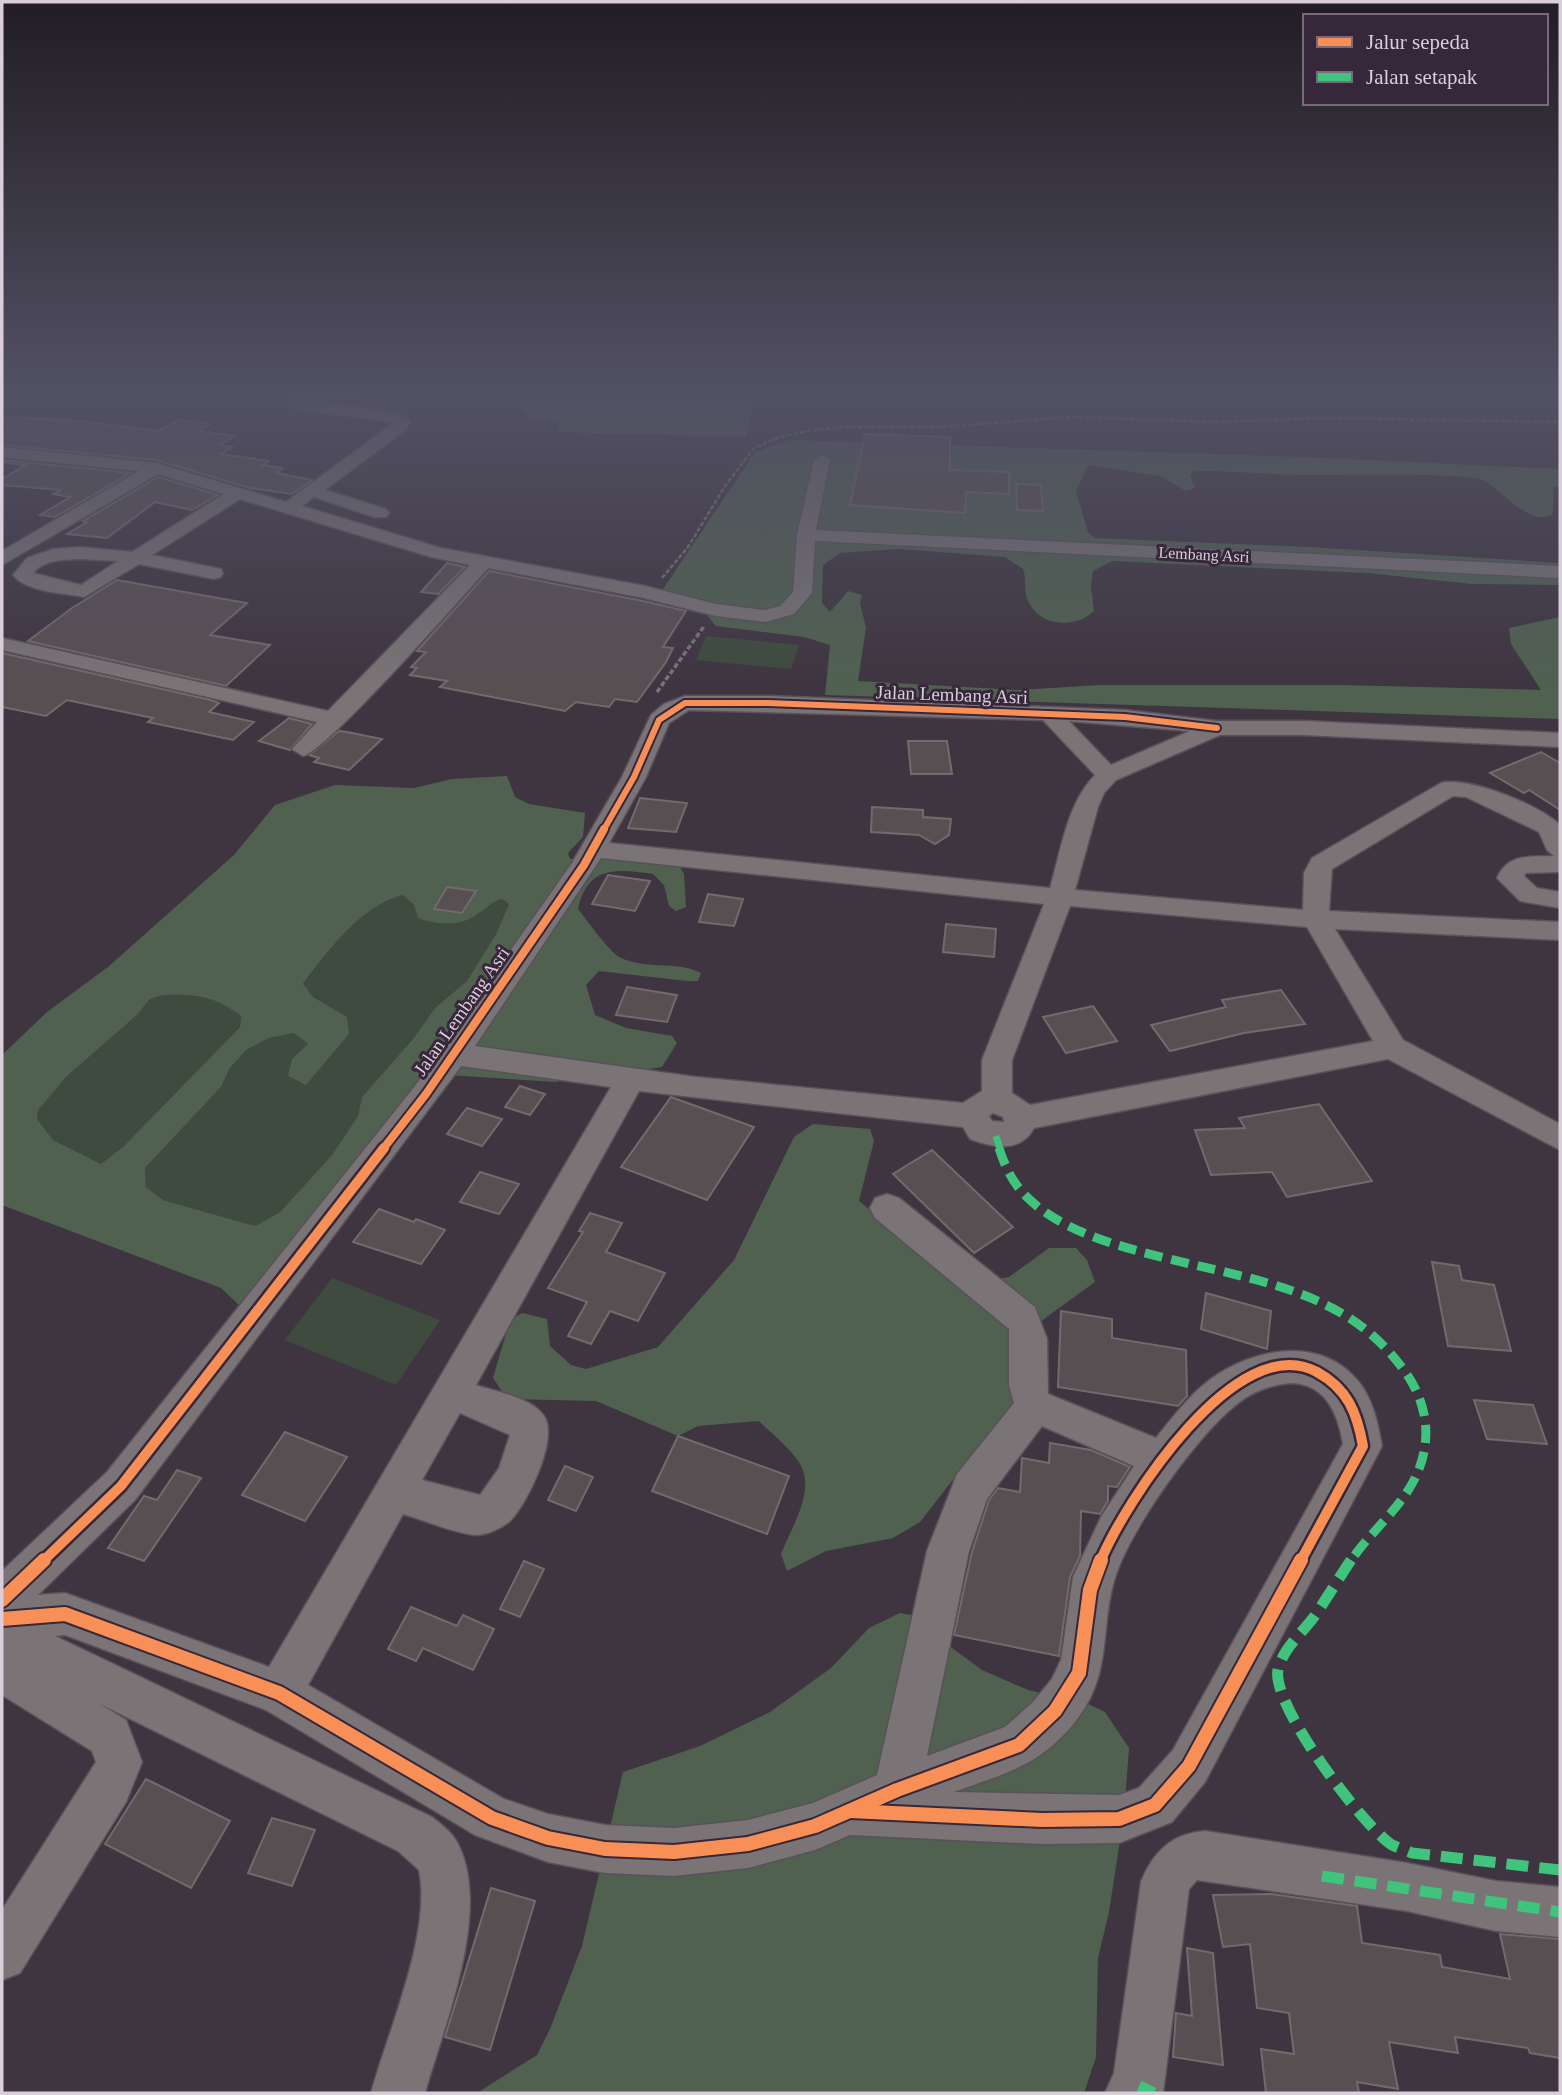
<svg xmlns="http://www.w3.org/2000/svg" width="1562" height="2095" viewBox="0 0 1562 2095" font-family="Georgia,serif">
<style>
.green{fill:#3e4b3e}
.forest{fill:#506150;fill-rule:evenodd}
.building{fill:#584f53;stroke:#746a6d;stroke-width:2}
.lines{fill:none;stroke-linecap:round;stroke-linejoin:round}
.minor-casing{stroke:#59515b;stroke-width:3}
.path-far1{stroke:#797476;stroke-width:2.5;stroke-dasharray:4.5 2;stroke-linecap:butt}
.path{stroke:#797476;stroke-width:3.5;stroke-dasharray:5 2.5;stroke-linecap:butt}
.minor{fill:#7a7476;fill-rule:evenodd}
.quiet-far2{stroke:#40c37c;stroke-width:7;stroke-dasharray:13 7;stroke-linecap:butt}
.quiet-far1{stroke:#40c37c;stroke-width:9;stroke-dasharray:18 9;stroke-linecap:butt}
.quiet{stroke:#40c37c;stroke-width:11;stroke-dasharray:22 11;stroke-linecap:butt}
.cycleway-far3-casing{stroke:#37273a;stroke-width:10}
.cycleway-far2-casing{stroke:#37273a;stroke-width:12}
.cycleway-far1-casing{stroke:#37273a;stroke-width:15}
.cycleway-casing{stroke:#37273a;stroke-width:18}
.cycleway-far3{stroke:#f78f57;stroke-width:6}
.cycleway-far2{stroke:#f78f57;stroke-width:8}
.cycleway-far1{stroke:#f78f57;stroke-width:10}
.cycleway{stroke:#f78f57;stroke-width:14}
.labels{text-anchor:middle;stroke-width:6;stroke-linejoin:round;paint-order:stroke}
.far-street-label{font-size:16px;fill:#d9ceda;stroke:#37273a}
.street-label{font-size:19px;fill:#d9ceda;stroke:#37273a}
</style>
<rect width="100%" height="100%" fill="#3e3540"/>
<g class="green">
<polygon points="706,636 799,645 791,669 696,660"/>
<path d="M403 895 414 905 478 915 490 902 502 899 509 904 496 934 467 981 435 1008 413 1039 362 1097 358 1116 332 1155 280 1212 255 1226 163 1200 146 1187 145 1168 221 1087 230 1068 246 1050 268 1038 295 1033 308 1044 288 1076 306 1084 347 1017 312 997 303 985C330 949 359 907 403 895Z"/>
<path d="M163 995C196 994 214 996 241 1016L240 1027 123 1147 101 1165 53 1140 37 1119V1110L66 1077 137 1015 150 999Z"/>
<polygon points="332,1278 440,1320 396,1385 285,1340"/>
</g>
<g class="forest">
<polygon points="515,394 761,394 752,410 746,437 556,432 559,423 531,419 520,405"/>
<path d="M790 440 1304 457 1560 469V487H1554L1553 513C1530 532 1495 480 1477 478 1426 473 1373 475 1322 475 1279 476 1237 470 1194 471L1190 476 1195 488 1186 491 1160 476 1088 465 1076 492 1088 532 1095 538 1310 547 1560 563V585L1472 584 1367 573 1112 561 1093 571 1091 586 1094 611C1075 629 1040 627 1028 601 1023 590 1027 580 1023 569L1005 557 898 549 840 553 823 565 822 603 830 612 848 591 862 595 860 603 866 628 858 681 1018 690 1100 685H1342L1541 690 1511 644 1509 628 1560 617V719L825 695 830 645 804 637 716 626 697 603 661 592 755 452Z"/>
<path d="M507 776 515 797 529 804 585 813 583 837 568 853 570 859C606 862 641 855 677 862L684 874 686 907 676 911 669 906 664 885 653 874C616 869 588 865 578 909 588 921 608 951 621 958 647 970 674 960 701 973L698 981H687L599 971 586 985 595 1015 626 1028 672 1036 677 1043 662 1067 629 1072 603 1068 556 1082 432 1074 241 1307 221 1288 2 1205V1055L47 1012 108 967 234 855 275 805 335 785 414 788 452 779ZM403 895 414 905 418 918C437 925 460 927 478 914 488 908 490 902 502 899L509 904 496 934 467 981 435 1008 413 1039 362 1097 358 1116 332 1155 280 1212 255 1226 163 1200 146 1187 145 1168 221 1087 230 1068 246 1050 269 1038 294 1033 308 1044 292 1059 288 1076 306 1085 349 1034 347 1017 313 997 303 984C330 949 359 907 403 895ZM163 995C196 994 214 996 241 1016L240 1027 123 1147 101 1164 53 1140 37 1119 38 1110 66 1077 137 1015 150 999Z"/>
<path d="M813 1124 870 1129 874 1141 859 1201 939 1267 980 1282 1009 1277 1049 1248H1076L1087 1260 1095 1282 1037 1324 1044 1363 920 1522 893 1538 826 1551 787 1571 781 1554C791 1528 818 1488 798 1461 788 1446 772 1434 759 1421L698 1426 678 1436 596 1401 507 1399 493 1378 510 1320 522 1313 547 1319 550 1346 571 1365 586 1369 658 1347 734 1260 794 1137Z"/>
<polygon points="900,1613 927,1618 952,1648 982,1670 1028,1690 1086,1703 1105,1712 1129,1748 1124,1814 1109,1912 1098,1958 1096,2057 1084,2093 477,2093 537,2055 550,2029 582,1946 623,1772 700,1746 770,1712 831,1668 869,1628"/>
</g>
<g class="building">
<polygon points="2,417 69,420 159,431 179,420 210,424 199,431 235,436 220,445 232,447 221,454 269,461 263,465 283,468 276,473 312,480 292,494 250,488 156,460 2,445"/>
<polygon points="865,434 950,437 950,470 1009,472 1009,494 966,492 965,513 850,505"/>
<polygon points="2,460 131,473 55,517 40,515 70,497 53,494 62,490 2,485 2,479 25,465 2,462"/>
<polygon points="158,477 218,495 192,510 155,502 107,538 67,534 87,522 83,521"/>
<polygon points="1016,484 1041,485 1043,511 1017,510"/>
<polygon points="447,563 465,567 438,594 421,592"/>
<polygon points="489,571 643,601 686,611 663,647 673,648 666,662 637,702 615,699 609,707 576,702 565,711 440,687 447,681 410,675 417,668 411,667 426,652 417,651"/>
<polygon points="117,580 247,603 210,635 270,645 226,686 28,641 72,608"/>
<polygon points="2,653 211,700 219,703 209,712 254,722 233,740 148,722 153,718 67,700 46,716 2,707"/>
<polygon points="289,718 312,724 290,750 259,741"/>
<polygon points="339,731 347,732 382,739 349,770 314,762 319,758 309,755"/>
<polygon points="908,741 947,741 952,774 911,774"/>
<polygon points="1541,752 1560,763 1560,810 1529,790 1524,793 1490,773"/>
<polygon points="640,798 687,803 676,832 628,828"/>
<polygon points="872,807 923,810 923,817 951,819 949,835 935,844 919,835 871,832"/>
<polygon points="608,875 650,881 635,911 592,904"/>
<polygon points="447,887 476,891 462,913 434,909"/>
<polygon points="708,894 743,899 734,926 699,922"/>
<polygon points="946,924 996,929 994,957 943,952"/>
<polygon points="627,987 677,995 667,1022 616,1015"/>
<polygon points="1281,990 1305,1024 1244,1033 1170,1051 1151,1025 1226,1007 1222,1000"/>
<polygon points="1093,1006 1117,1041 1066,1053 1043,1017"/>
<polygon points="520,1086 545,1094 530,1115 505,1107"/>
<polygon points="671,1097 754,1127 707,1200 621,1167"/>
<polygon points="1319,1104 1372,1181 1287,1197 1272,1172 1211,1175 1195,1130 1245,1128 1239,1118"/>
<polygon points="467,1108 502,1119 482,1146 447,1134"/>
<polygon points="932,1150 1013,1227 974,1253 893,1174"/>
<polygon points="480,1172 519,1184 499,1214 460,1202"/>
<polygon points="379,1209 414,1222 416,1219 445,1230 421,1264 353,1242"/>
<polygon points="590,1213 622,1223 606,1252 665,1273 638,1321 610,1311 591,1344 568,1336 587,1302 548,1288 583,1232 579,1231"/>
<polygon points="1432,1262 1459,1266 1462,1280 1494,1285 1511,1351 1448,1346"/>
<polygon points="1206,1293 1271,1311 1267,1349 1201,1329"/>
<polygon points="1061,1311 1112,1319 1112,1338 1186,1350 1187,1396 1178,1406 1058,1387"/>
<polygon points="1474,1400 1533,1405 1547,1444 1487,1439"/>
<polygon points="285,1432 347,1457 305,1521 242,1495"/>
<polygon points="678,1436 789,1476 767,1534 652,1491"/>
<polygon points="1050,1443 1091,1450 1130,1467 1117,1487 1108,1486 1108,1501 1100,1514 1081,1511 1080,1556 1070,1577 1059,1656 954,1635 972,1552 989,1500 998,1488 1020,1492 1022,1458 1049,1463"/>
<polygon points="565,1466 593,1477 576,1511 548,1500"/>
<polygon points="177,1470 201,1478 144,1561 108,1548 144,1496 157,1500"/>
<polygon points="524,1561 544,1569 520,1617 500,1609"/>
<polygon points="411,1607 457,1626 463,1615 494,1629 473,1670 423,1648 416,1661 388,1649"/>
<polygon points="146,1779 230,1821 191,1888 105,1844"/>
<polygon points="272,1818 315,1830 292,1886 248,1873"/>
<polygon points="491,1888 535,1901 490,2050 445,2037"/>
<polygon points="1271,1894 1357,1906 1362,1943 1440,1955 1442,1967 1510,1979 1500,1934 1560,1939 1560,2058 1530,2053 1528,2048 1455,2037 1458,2053 1389,2042 1398,2089 1357,2082 1359,2093 1266,2093 1261,2049 1294,2054 1289,2013 1257,2008 1250,1944 1223,1947 1213,1895"/>
<polygon points="1187,1948 1213,1953 1223,2065 1173,2057 1176,2013 1192,2016"/>
</g>
<g class="lines">
<defs>
<g id="minor">
<path d="M310 394H369L362 398 314 402 397 412 411 421 406 429 325 490 386 509 389 513 386 517H374L314 497 302 506 441 548 645 586 716 604 765 610 780 606 793 592 797 535 814 460 822 455 830 460 816 530 1560 566V578L815 541 812 593 794 614 766 622 716 616 644 598 488 568C461 598 328 750 303 756L292 749 317 722 2 650V638L328 711 470 565 431 557 240 499 152 555 221 569 223 573 221 577 214 579 139 564 84 597C64 593 26 592 13 575L27 558 53 549 80 547 132 552 224 494 158 474 2 565V551L139 471 2 457V447L156 463 286 502 395 422 298 410 283 400 290 396ZM80 559 118 561 81 585 33 573C45 559 63 560 80 559Z"/>
<path d="M685 696H768L1125 710 1217 721H1304L1560 733V747L1304 735H1220L1116 780 1104 793 1098 807 1075 890 1303 910 1304 873 1312 858 1441 783C1468 776 1540 805 1560 825V872L1526 873 1524 876 1537 888 1560 892V908L1520 901 1497 878C1508 853 1530 857 1554 856L1547 850 1539 832 1466 797 1453 796 1332 869 1329 911 1560 922V940L1335 929 1403 1040 1560 1124V1150L1388 1059 1034 1128C1020 1154 992 1147 970 1139L963 1127 639 1091 476 1385C496 1392 531 1397 544 1416 559 1438 528 1502 511 1520 504 1527 487 1535 477 1535 456 1534 424 1520 403 1514L308 1685 504 1799 548 1814 605 1825 674 1828 748 1820 813 1803 877 1775 927 1551 957 1474 1014 1403 1009 1385V1329L875 1218 870 1208 875 1198 887 1194 899 1198 1035 1307 1047 1339 1048 1394 1156 1438C1173 1417 1190 1394 1211 1379 1254 1348 1320 1335 1358 1381 1373 1399 1378 1424 1382 1446L1205 1782 1172 1822 1119 1843 1042 1844 850 1835 815 1850 748 1868 674 1876 605 1873 548 1862 475 1835 266 1710 65 1635 55 1636 432 1817C442 1825 452 1832 458 1844 492 1911 444 2025 425 2093H371C388 2031 432 1933 419 1870L398 1851 100 1704 126 1720 142 1762 126 1802 20 1973 2 1980V1910L96 1762 92 1751 2 1695V1571L107 1472 415 1086 572 863 622 777 651 715 664 704ZM689 710 1043 720 1095 775C1067 803 1061 851 1050 888L609 843 646 777 669 723ZM1069 721 1190 731 1111 765ZM601 858 1044 904 982 1060V1091L963 1103 696 1077 475 1046ZM1070 906 1307 927 1373 1041 1030 1105 1012 1093V1060ZM461 1066 611 1087 269 1667 65 1593 38 1595 135 1500ZM993 1113 1003 1117 1004 1122 992 1121 989 1116ZM1291 1383C1326 1384 1338 1414 1343 1444L1173 1750 1139 1788 1119 1795 954 1792C1006 1773 1043 1765 1078 1718 1112 1672 1100 1630 1114 1581 1128 1532 1197 1435 1237 1404 1253 1391 1271 1385 1291 1383ZM460 1413 510 1435 499 1468 480 1495 422 1480ZM1042 1426 1134 1466 1101 1517 1073 1577 1061 1660 1052 1679 1033 1702 1005 1727 927 1756 969 1551 987 1499Z"/>
<path d="M1205 1831 1407 1863 1496 1881 1560 1887V1937L1496 1931 1407 1911 1197 1880 1189 1889 1163 2093H1105L1114 2073 1141 1882C1153 1852 1171 1834 1205 1831Z"/>
</g>
</defs>
<use href="#minor" class="minor-casing"/>
<polyline class="path-far1" points="662,578 688,547 725,486 754,448 777,438 807,431 842,427 940,427 1073,417 1215,422 1329,418 1560,422"/>
<polyline class="path" points="657,692 705,625"/>
<use href="#minor" class="minor"/>
<polyline class="quiet-far2" points="996,1136 1000,1149"/>
<path class="quiet-far1" d="M999 1148C1005 1167 1013 1184 1028 1198 1092 1261 1242 1262 1326 1305 1359 1321 1385 1343 1406 1373 1426 1402 1432 1435 1419 1469 1405 1506 1371 1530 1350 1562"/>
<g class="quiet">
<path d="M1351 1560C1339 1578 1328 1596 1316 1614 1303 1633 1283 1647 1278 1670 1271 1705 1363 1826 1392 1845 1398 1848 1406 1850 1412 1853L1560 1870"/>
<polyline points="1322,1876 1560,1912"/>
<polyline points="1139,2086 1154,2093"/>
</g>
<defs>
<polyline id="cycleway-far3" points="603,831 634,777 659,720 685,703 768,703 1125,717 1217,728"/>
<polyline id="cycleway-far2" points="383,1149 426,1094 584,865 604,829"/>
<g id="cycleway-far1">
<polyline points="42,1562 121,1486 384,1148"/>
<path d="M1100 1562C1125 1502 1237 1328 1317 1372 1348 1389 1357 1413 1363 1446L1300 1562"/>
</g>
<g id="cycleway">
<polyline points="2,1600 44,1560"/>
<polyline points="2,1619 65,1614 279,1693 492,1818 548,1838 605,1849 674,1852 748,1844 815,1826 897,1790 1019,1745 1055,1711 1079,1673 1090,1590 1101,1560"/>
<polyline points="850,1811 1042,1820 1119,1819 1155,1805 1189,1766 1301,1560"/>
</g>
</defs>
<use href="#cycleway-far3" class="cycleway-far3-casing"/>
<use href="#cycleway-far2" class="cycleway-far2-casing"/>
<use href="#cycleway-far1" class="cycleway-far1-casing"/>
<use href="#cycleway" class="cycleway-casing"/>
<use href="#cycleway-far3" class="cycleway-far3"/>
<use href="#cycleway-far2" class="cycleway-far2"/>
<use href="#cycleway-far1" class="cycleway-far1"/>
<use href="#cycleway" class="cycleway"/>
</g>
<linearGradient id="sky" x2="0" y2="1"><stop stop-color="#221d23"/><stop offset="0.57" stop-color="#525164"/><stop offset="1" stop-color="#525164" stop-opacity="0"/></linearGradient>
<rect width="1562" height="687" fill="url(#sky)"/>
<g class="labels">
<g class="far-street-label">
<text transform="translate(1204 554) rotate(3)" y="6">Lembang Asri</text>
</g>
<g class="street-label">
<text transform="translate(952 694) rotate(2)" y="7">Jalan Lembang Asri</text>
<text transform="translate(461 1011) rotate(-55)" y="7">Jalan Lembang Asri</text>
</g>
</g>
<rect width="1562" height="2095" fill="none" stroke="#d9ceda" stroke-width="7"/>
<rect x="1303" y="14" width="245" height="91" fill="#37273a" stroke="#786a7a" stroke-width="2"/>
<rect x="1317" y="37" width="35" height="10" fill="#f78f57" stroke="#786a7a" stroke-width="2"/>
<text x="1366" y="49" font-size="21" fill="#d9ceda">Jalur sepeda</text>
<rect x="1317" y="72" width="35" height="10" fill="#40c37c" stroke="#786a7a" stroke-width="2"/>
<text x="1366" y="84" font-size="21" fill="#d9ceda">Jalan setapak</text>
</svg>
